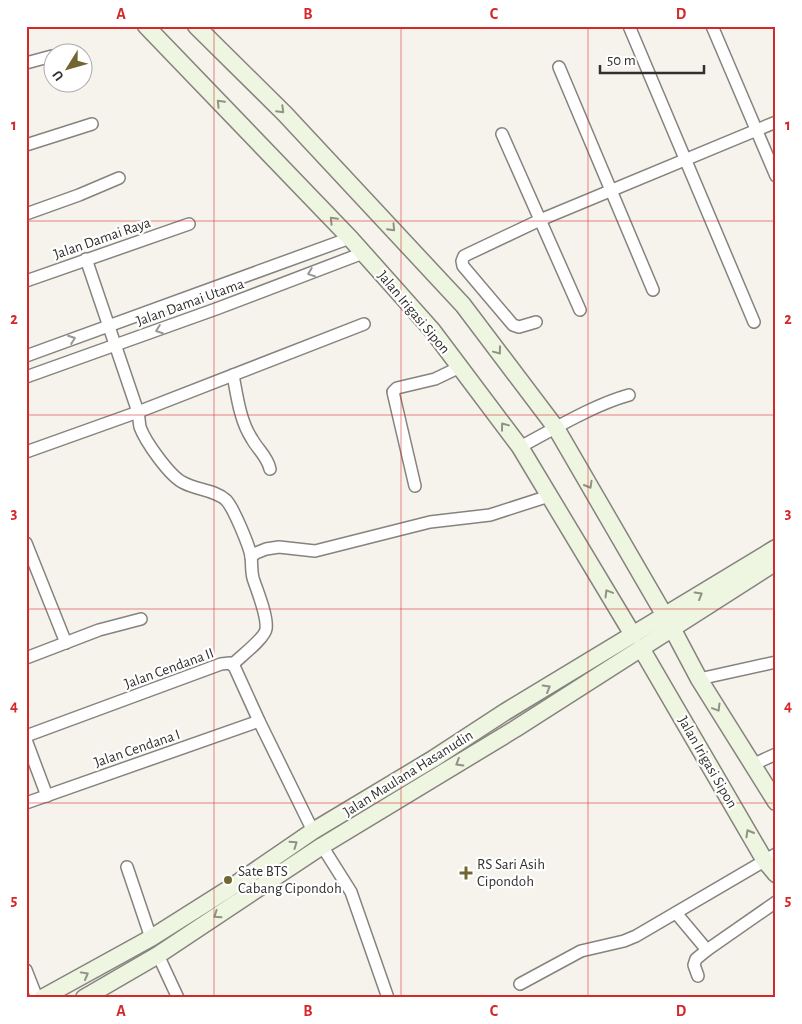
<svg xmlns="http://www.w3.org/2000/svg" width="802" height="1024" viewBox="0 0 802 1024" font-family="'Alegreya Sans',sans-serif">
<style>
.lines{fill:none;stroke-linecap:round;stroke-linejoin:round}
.street-casing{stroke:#86837e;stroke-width:14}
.secondary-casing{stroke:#86837e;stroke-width:19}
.street{stroke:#fff;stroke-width:11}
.secondary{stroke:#eef5e0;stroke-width:16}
.oneway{stroke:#909287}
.oneway2{stroke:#989896}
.grid{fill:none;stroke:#d62828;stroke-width:1;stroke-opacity:0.55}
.poi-dot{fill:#726633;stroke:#fff;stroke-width:2}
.labels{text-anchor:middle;stroke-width:4.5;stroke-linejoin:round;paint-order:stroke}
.street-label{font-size:15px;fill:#31302e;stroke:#fff}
.poi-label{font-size:15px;fill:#31302e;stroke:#fff;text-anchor:start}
.neatline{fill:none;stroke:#d62828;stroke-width:2}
.grid-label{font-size:16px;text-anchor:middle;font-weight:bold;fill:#d62828}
</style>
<rect width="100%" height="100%" fill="#f6f3ed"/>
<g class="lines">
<defs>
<g id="street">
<polyline points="629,26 754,322"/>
<polyline points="712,26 776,176"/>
<polyline points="26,63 52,56"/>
<polyline points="559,67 653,290"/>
<polyline points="502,134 580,310"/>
<polyline points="26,145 92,124"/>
<polyline points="26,214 79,195 119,178"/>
<path d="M86 259 138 412C139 416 139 422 140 427 145 441 170 477 184 483 197 490 215 490 226 500 233 507 249 545 251 556 252 563 251 570 253 578 257 591 268 616 266 629 265 638 240 657 232 665"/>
<polyline points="26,281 189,224"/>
<polyline points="536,322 519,327 513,325 463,266 462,261 464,256 540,220 776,122"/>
<polyline points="26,356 350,238"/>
<path d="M233 375C237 396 240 421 252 439 258 450 267 456 270 469"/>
<polyline points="26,377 216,309 363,253"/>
<path d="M520 447C554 429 593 405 629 395"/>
<polyline points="26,452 138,412 364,324"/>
<polyline points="415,486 393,392 397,388 435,379 460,367"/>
<polyline points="26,543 66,643"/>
<polyline points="251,557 256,553 266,549 279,547 315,551 430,522 490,515 549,496"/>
<polyline points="26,658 99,630 141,619"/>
<polyline points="699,679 776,662"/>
<polyline points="26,736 221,664 230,663 234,666 259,721 313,831"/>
<polyline points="26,740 47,796"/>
<polyline points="752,765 776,754"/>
<polyline points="26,803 259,721"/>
<polyline points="322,846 351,892 388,998"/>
<polyline points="127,867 151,938"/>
<polyline points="676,913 707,950 776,902"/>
<polyline points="158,955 178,998"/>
<polyline points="26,970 37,998"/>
<polyline points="698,976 694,965 696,959 707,950"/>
<polyline points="520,984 581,951 624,941 636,936 776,854"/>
</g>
<g id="secondary">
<polyline points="146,26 350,238 432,330 520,447 633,635"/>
<polyline points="196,26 285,114 463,305 556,428 665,616"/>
<polyline points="672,628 699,679 776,802"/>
<polyline points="641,648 765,861 776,874"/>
<polyline points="42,998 151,938 227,890 313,831 433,759 505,712 776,548"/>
<polyline points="84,998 158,955 322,846 515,729 776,562"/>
</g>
</defs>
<use href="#street" class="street-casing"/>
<use href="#secondary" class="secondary-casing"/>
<use href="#street" class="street"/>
<use href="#secondary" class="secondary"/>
</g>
<defs><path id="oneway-chevron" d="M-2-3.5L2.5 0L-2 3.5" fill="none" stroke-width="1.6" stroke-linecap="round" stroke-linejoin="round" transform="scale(1.25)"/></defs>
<g class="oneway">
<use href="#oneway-chevron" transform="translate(220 103) rotate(-134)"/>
<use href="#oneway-chevron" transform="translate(281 110) rotate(45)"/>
<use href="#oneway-chevron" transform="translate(333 220) rotate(-134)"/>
<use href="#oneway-chevron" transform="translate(392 228) rotate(47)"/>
<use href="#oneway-chevron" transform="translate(498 351) rotate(53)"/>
<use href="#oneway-chevron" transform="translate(504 426) rotate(-127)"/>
<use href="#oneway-chevron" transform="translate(589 485) rotate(60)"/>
<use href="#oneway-chevron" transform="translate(608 593) rotate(-121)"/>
<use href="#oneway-chevron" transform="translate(699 595) rotate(-31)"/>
<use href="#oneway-chevron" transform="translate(547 688) rotate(-30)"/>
<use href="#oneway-chevron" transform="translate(717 708) rotate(59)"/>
<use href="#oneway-chevron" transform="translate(459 763) rotate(149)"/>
<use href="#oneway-chevron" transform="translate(749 833) rotate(-120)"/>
<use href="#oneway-chevron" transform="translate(294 844) rotate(-35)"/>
<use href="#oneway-chevron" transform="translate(217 915) rotate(146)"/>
<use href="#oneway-chevron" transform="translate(85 975) rotate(-29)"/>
</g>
<g class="oneway2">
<use href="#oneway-chevron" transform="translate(311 273) rotate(159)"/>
<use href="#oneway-chevron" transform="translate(159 330) rotate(160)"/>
<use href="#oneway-chevron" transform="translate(72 339) rotate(-20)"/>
</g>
<path class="grid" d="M214 26V998M401 26V998M588 26V998M26 221H776M26 415H776M26 609H776M26 803H776"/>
<g class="poi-dot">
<path d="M463.5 865.5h5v5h5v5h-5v5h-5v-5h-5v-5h5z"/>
<circle cx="228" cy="880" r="5"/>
</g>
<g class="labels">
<g class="street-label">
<text transform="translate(102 238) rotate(-19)" y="5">Jalan Damai Raya</text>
<text transform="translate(190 302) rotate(-20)" y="5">Jalan Damai Utama</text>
<text transform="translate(414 312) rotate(50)" y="5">Jalan Irigasi Sipon</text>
<text transform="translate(169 668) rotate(-20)" y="5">Jalan Cendana II</text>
<text transform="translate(137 748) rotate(-19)" y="5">Jalan Cendana I</text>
<text transform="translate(708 762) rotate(60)" y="5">Jalan Irigasi Sipon</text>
<text transform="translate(408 773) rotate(-32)" y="5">Jalan Maulana Hasanudin</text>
</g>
<g class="poi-label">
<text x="477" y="869">RS Sari Asih<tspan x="477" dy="17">Cipondoh</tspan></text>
<text x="238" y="876">Sate BTS<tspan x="238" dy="17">Cabang Cipondoh</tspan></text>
</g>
</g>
<rect width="802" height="1024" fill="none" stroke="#ffffff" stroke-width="55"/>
<g transform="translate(68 68) rotate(233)"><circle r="24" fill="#ffffff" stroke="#adacab"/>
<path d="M0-4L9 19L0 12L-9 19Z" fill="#726633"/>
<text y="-8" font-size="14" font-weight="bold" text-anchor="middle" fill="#31302e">U</text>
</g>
<path d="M600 65v8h104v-8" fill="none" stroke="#31302e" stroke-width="2.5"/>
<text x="607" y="65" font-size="15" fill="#31302e" stroke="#ffffff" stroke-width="4" paint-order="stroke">50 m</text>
<rect x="28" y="28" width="746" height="968" class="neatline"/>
<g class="grid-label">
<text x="121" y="19">A</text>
<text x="308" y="19">B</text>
<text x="494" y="19">C</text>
<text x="681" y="19">D</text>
<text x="14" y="130">1</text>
<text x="788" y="130">1</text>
<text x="14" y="324">2</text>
<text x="788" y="324">2</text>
<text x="14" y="518">3</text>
<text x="788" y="518">3</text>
<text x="14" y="711">4</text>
<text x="788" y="711">4</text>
<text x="14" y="905">5</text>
<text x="788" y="905">5</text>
<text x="121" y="1016">A</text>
<text x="308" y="1016">B</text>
<text x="494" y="1016">C</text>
<text x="681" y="1016">D</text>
</g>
</svg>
